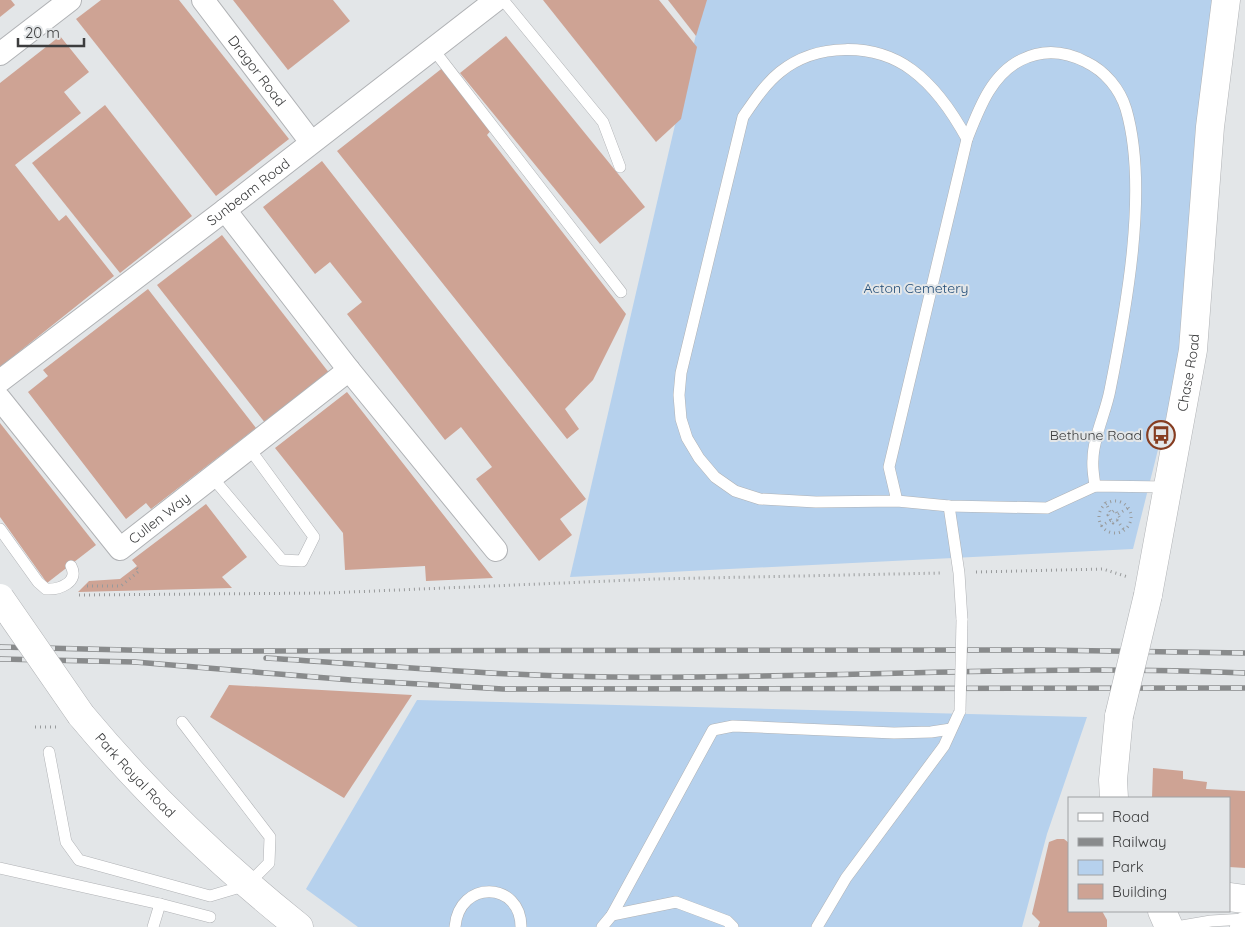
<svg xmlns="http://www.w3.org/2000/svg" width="1245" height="927" viewBox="0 0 1245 927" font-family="Quicksand,sans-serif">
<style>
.green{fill:#b6d1ed}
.building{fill:#cea394}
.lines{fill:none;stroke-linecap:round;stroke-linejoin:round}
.lane-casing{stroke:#b0b2b5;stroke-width:12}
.street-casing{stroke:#b0b2b5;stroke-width:24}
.secondary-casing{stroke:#b0b2b5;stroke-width:29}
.path{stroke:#989a9b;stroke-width:3;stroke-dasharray:1 4;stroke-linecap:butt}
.lane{stroke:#fff;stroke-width:11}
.street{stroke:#fff;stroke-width:22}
.secondary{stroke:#fff;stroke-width:28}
.rail-casing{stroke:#898b8c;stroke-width:5.5}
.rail{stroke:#e3e6e8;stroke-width:4;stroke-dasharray:11;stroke-linecap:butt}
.lane-bridge-casing{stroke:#b0b2b5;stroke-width:12;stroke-linecap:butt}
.secondary-bridge-casing{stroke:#b0b2b5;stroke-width:29;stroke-linecap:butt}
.lane-bridge{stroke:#fff;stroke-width:11}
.secondary-bridge{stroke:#fff;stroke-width:28}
.labels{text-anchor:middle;stroke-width:4;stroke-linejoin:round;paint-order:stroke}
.street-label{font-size:14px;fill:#3c3d3e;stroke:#e3e6e8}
.park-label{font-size:14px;fill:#224d77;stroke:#e3e6e8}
.poi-label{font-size:14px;fill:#3c3d3e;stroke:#e3e6e8;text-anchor:end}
</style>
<rect width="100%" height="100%" fill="#e3e6e8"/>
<g class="green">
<polygon points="704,0 1215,0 1182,354 1133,549 570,577"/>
<polygon points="417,700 1087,717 1047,834 1022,927 358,927 306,889"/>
</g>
<g class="building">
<polygon points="0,0 11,0 15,5 0,17"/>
<polygon points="101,0 179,0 289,139 216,196 76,19"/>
<polygon points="233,0 333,0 350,21 288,70"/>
<polygon points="543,0 659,0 697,47 681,119 656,142"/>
<polygon points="668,0 707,0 696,36"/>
<polygon points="60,36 89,72 64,92 81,113 15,165 59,221 66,215 114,276 0,367 0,83"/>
<polygon points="506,36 645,207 600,244 460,73"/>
<polygon points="445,66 493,128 487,135 626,314 593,380 565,409 579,429 567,439 337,151"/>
<polygon points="105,105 192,216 120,273 32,163"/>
<polygon points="322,161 586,499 560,519 572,535 539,561 476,479 492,467 461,427 445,440 347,314 362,302 330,262 315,274 263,207"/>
<polygon points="222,235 330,374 266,424 157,285"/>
<polygon points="148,289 256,428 151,509 146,503 126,519 28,392 48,376 43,370"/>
<polygon points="347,392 493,578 426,581 425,566 345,570 343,533 275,448"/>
<polygon points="0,423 96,545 47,583 0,517"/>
<polygon points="206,504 247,557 222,577 232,588 78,592 89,581 120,579 137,566 132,560"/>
<polygon points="229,685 412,695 344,798 210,717"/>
<polygon points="1153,768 1183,771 1183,779 1207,782 1206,789 1245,791 1245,868 1229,867 1229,798 1152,798"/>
<polygon points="1057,839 1064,839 1069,843 1069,911 1102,911 1107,920 1107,927 1038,927 1040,922 1032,914 1049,842"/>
</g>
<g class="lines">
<defs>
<g id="lane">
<polyline points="503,0 603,122 620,167"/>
<polyline points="433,49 621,292"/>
<path d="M967 139C979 109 991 75 1021 60 1043 49 1065 51 1086 62 1105 71 1120 89 1126 109 1149 188 1126 310 1110 390 1106 412 1093 438 1093 459 1092 468 1094 477 1095 486"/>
<polyline points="212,477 282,560 302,561 314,537 249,448"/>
<path d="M897 501 889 467 967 139C954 115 935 87 912 70 874 42 816 43 780 72 765 84 754 101 743 117L681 373 679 395 681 419 687 438 699 458 715 477 735 491 760 499 816 502 897 501 949 506 1047 508 1095 486 1167 487"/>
<polyline points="949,506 959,573 962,620"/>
<path d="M0 529 38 582 46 589C59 590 80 582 71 566"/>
<polyline points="49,752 66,842 79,860 210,896 247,885 269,863 270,837 182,722"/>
<polyline points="0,868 160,904 210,917"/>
<polyline points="612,915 713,730 733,726 894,733 931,732 951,729"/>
<polyline points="153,927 160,904"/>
<path d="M455 927C459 879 521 881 521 927"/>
<polyline points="602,927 612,915 676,902 727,921 733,927"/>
<polyline points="817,927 846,878 944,746 960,711"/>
<polyline points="1176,927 1211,921 1245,919"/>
</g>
<g id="street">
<path id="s1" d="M203 0 311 142"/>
<polyline points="0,54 70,0"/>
<polyline points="225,210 349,370 496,550"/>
<path id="s2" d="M0 381 225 210 496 0"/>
<path id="s3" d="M0 399 120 549 349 370"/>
</g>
<g id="secondary">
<path id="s4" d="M1148 595 1193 350 1210 127 1226 0"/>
<path id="s5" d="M81 715C146 793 220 864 299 927"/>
<polyline points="1114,798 1113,780 1119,716"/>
<polyline points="1229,897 1245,899"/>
<polyline points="1162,911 1169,927"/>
<polyline points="1244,927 1245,926"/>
</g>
</defs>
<use href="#lane" class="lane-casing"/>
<use href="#street" class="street-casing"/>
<use href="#secondary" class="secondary-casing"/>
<g class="path">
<circle cx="1115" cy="517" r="16"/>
<polyline points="1118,514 1128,508"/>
<polyline points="1111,520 1108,515 1111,513"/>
<polyline points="1117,520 1124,530"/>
<polyline points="1101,526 1111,520 1113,523 1120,518 1115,510 1111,513 1105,502"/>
<polyline points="976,572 1103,569 1128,577"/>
<polyline points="87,586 121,586 139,571 135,566"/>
<polyline points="79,595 327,593 656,579 942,573"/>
<polyline points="35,727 60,727"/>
</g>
<use href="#lane" class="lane"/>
<use href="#street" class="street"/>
<use href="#secondary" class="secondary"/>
<defs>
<g id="rail">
<polyline points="0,647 170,651 1041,650 1245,653"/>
<path d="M266 658C380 665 495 676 610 677 821 679 1034 664 1245 673"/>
<polyline points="0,659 135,662 351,680 503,689 1245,688"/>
</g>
</defs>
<use href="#rail" class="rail-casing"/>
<use href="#rail" class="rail"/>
<defs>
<polyline id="lane-bridge" points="960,711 962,620"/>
<g id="secondary-bridge">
<polyline points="0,598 81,715"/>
<polyline points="1119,716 1148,595"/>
</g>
</defs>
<use href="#lane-bridge" class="lane-bridge-casing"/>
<use href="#secondary-bridge" class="secondary-bridge-casing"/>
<use href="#lane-bridge" class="lane-bridge"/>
<use href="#secondary-bridge" class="secondary-bridge"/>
</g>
<defs>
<symbol id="bus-ring" viewBox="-11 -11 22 22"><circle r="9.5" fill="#e3e6e8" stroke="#863d21" stroke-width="1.5"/><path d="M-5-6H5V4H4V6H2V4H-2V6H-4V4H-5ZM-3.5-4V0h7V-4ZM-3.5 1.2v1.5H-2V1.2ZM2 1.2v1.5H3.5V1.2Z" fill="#863d21"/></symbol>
</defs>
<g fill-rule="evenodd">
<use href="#bus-ring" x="1145" y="419" width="32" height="32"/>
</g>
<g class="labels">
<g class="street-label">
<text dy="5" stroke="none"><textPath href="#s1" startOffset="89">Dragor Road</textPath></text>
<text dy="5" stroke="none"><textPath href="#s2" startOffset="312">Sunbeam Road</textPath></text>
<text dy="5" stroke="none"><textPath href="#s4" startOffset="226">Chase Road</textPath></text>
<text dy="5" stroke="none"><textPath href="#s3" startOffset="242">Cullen Way</textPath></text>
<text dy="5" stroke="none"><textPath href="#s5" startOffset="81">Park Royal Road</textPath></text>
</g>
<g class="park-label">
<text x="916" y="293">Acton Cemetery</text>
</g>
<g class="poi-label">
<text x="1142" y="440">Bethune Road</text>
</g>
</g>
<rect x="1068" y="797" width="162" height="115" fill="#e3e6e8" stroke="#a0a2a4"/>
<rect x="1078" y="813" width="25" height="8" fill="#ffffff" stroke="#a0a2a4"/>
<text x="1112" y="822" font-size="15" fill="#3c3d3e">Road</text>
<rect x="1078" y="838" width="25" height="8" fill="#898b8c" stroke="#a0a2a4"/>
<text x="1112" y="847" font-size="15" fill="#3c3d3e">Railway</text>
<rect x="1078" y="860" width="25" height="15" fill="#b6d1ed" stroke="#a0a2a4"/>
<text x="1112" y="872" font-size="15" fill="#3c3d3e">Park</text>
<rect x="1078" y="884" width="25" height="15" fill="#cea394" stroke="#a0a2a4"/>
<text x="1112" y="897" font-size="15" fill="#3c3d3e">Building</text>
<path d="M18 38v8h66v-8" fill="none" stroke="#3c3d3e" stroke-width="2.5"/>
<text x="25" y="38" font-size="15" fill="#3c3d3e" stroke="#e3e6e8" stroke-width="4" paint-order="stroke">20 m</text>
</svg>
